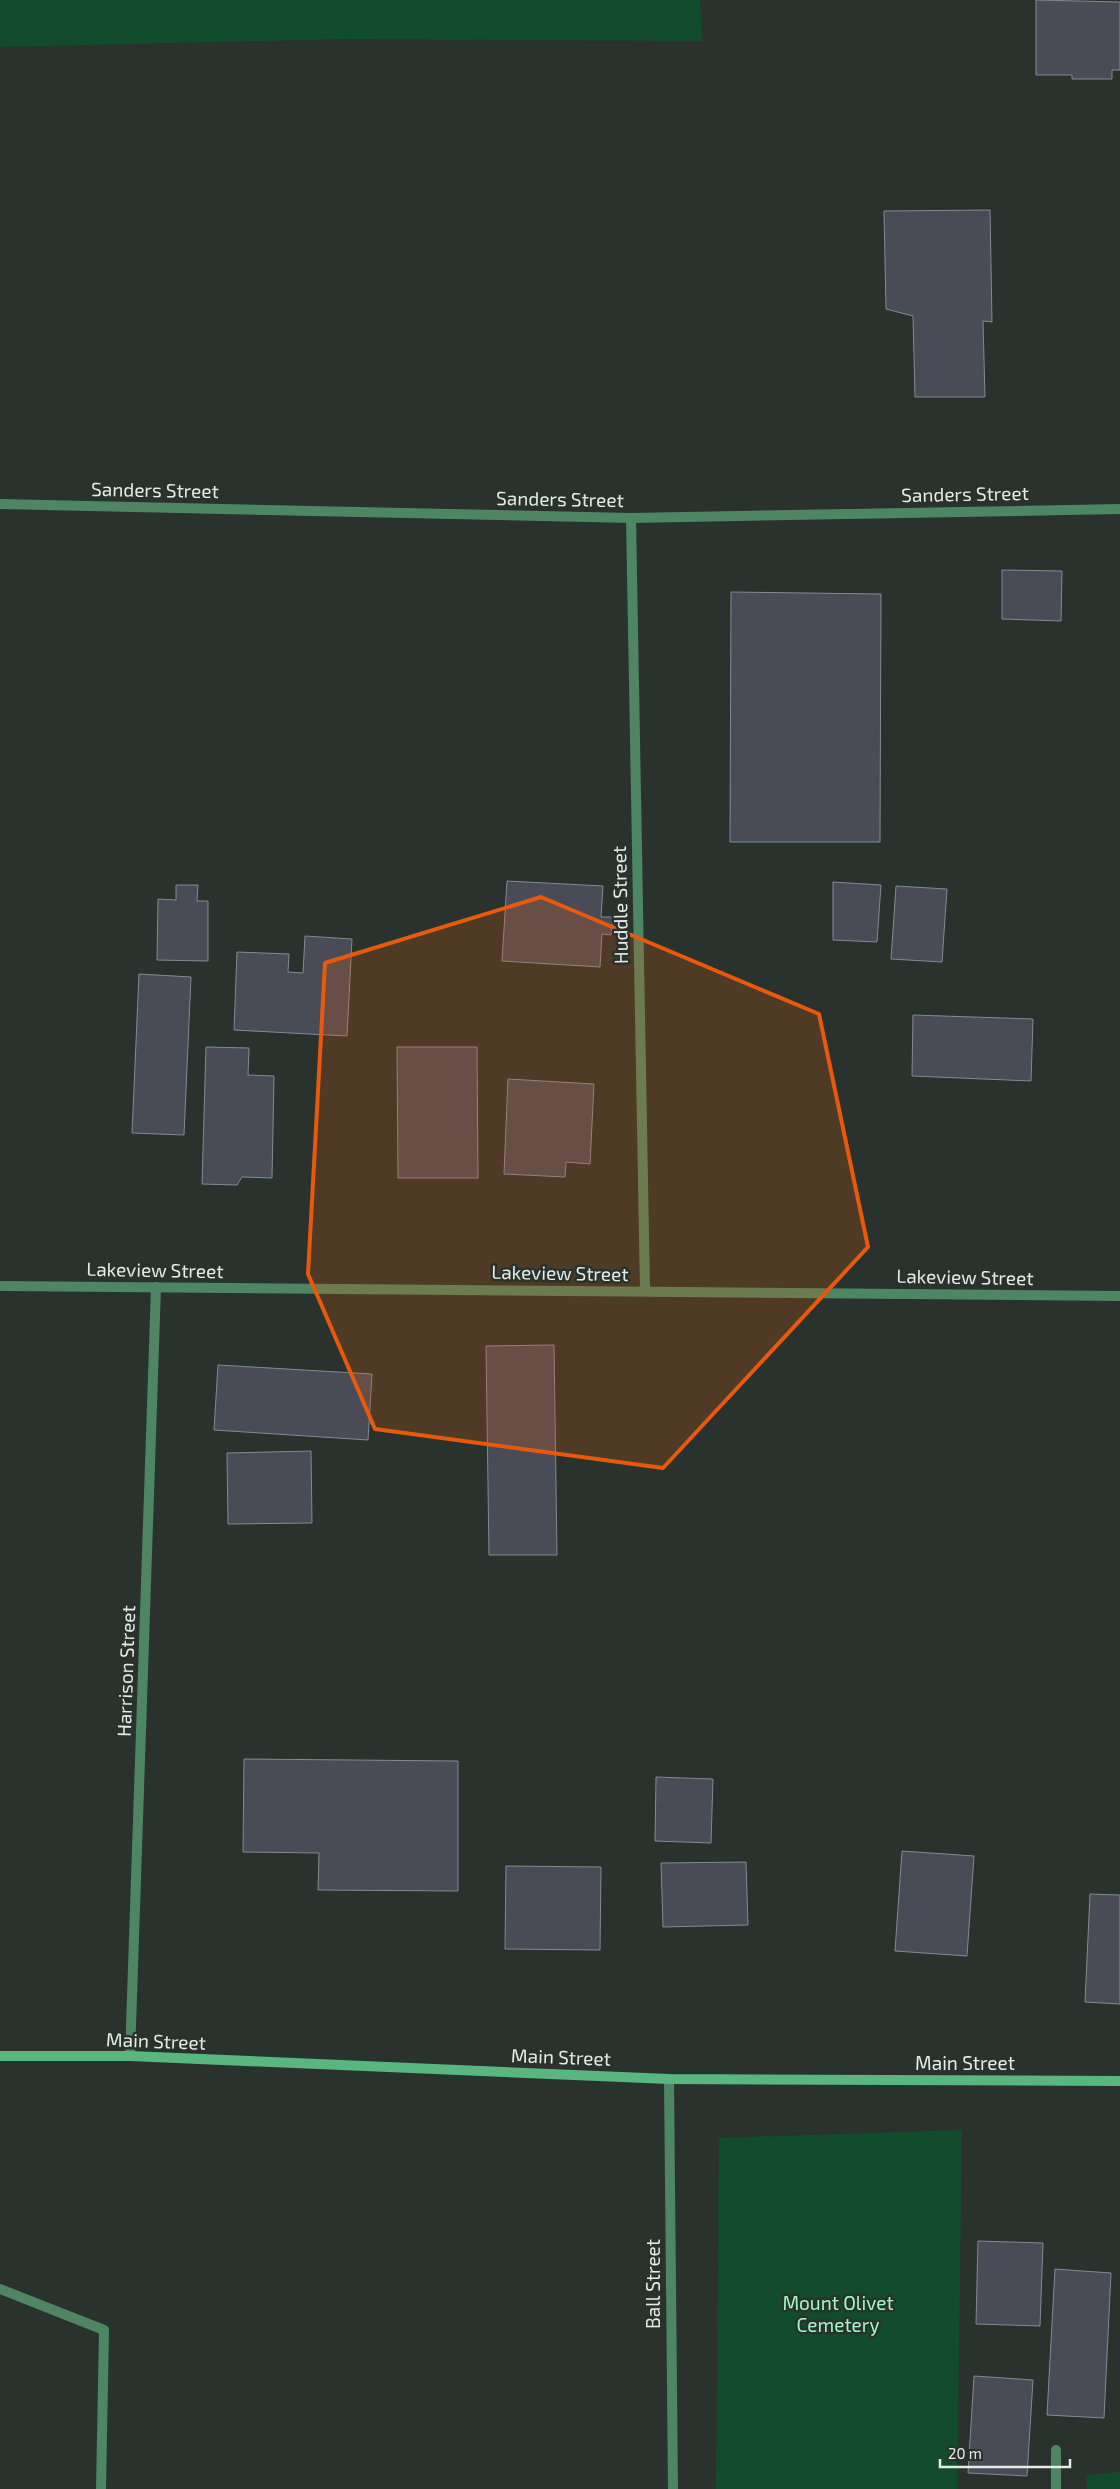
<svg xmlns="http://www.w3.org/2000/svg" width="1120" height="2489" viewBox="0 0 1120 2489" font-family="'Exo 2',sans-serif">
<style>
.green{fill:#134c2d}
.building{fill:#494c56;stroke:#868994}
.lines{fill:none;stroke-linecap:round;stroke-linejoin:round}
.lane{stroke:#4e8562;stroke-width:10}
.street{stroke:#4e8562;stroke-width:10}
.secondary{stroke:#59b67e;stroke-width:10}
.marked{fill:#e8590c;fill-opacity:0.2;stroke:#e8590c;stroke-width:4;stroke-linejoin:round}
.labels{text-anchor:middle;stroke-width:5;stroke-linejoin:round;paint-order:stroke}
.street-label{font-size:19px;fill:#e5ebe7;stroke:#29322c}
.park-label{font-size:19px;fill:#a0fbc1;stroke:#29322c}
</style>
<rect width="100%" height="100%" fill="#29322c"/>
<g class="green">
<polygon points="0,0 700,0 702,41 346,39 0,47"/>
<polygon points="962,2130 957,2489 716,2489 719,2138"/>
<polygon points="1120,2472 1120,2489 1087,2489 1086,2475"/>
</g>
<g class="building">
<polygon points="1036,0 1120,2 1120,70 1112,70 1112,79 1072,79 1072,75 1036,75"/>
<polygon points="990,210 992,322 983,321 985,397 915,397 913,316 886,309 884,211"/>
<polygon points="1002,570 1062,571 1061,621 1002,619"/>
<polygon points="731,592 881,594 880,842 730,842"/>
<polygon points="507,881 603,886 601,917 613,917 611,935 602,934 600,967 502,961"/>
<polygon points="833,882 881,885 877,942 833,940"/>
<polygon points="176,885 198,885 197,901 208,901 208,961 157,960 158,899 176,900"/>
<polygon points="896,886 947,889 942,962 891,959"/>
<polygon points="305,936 352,939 347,1036 234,1030 237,952 289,954 288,972 303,973"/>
<polygon points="139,974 191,977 184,1135 132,1133"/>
<polygon points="913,1015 1033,1019 1031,1081 912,1076"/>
<polygon points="206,1047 249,1048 248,1075 274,1076 272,1178 242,1177 237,1185 202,1184"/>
<polygon points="397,1047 477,1047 478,1178 398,1178"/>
<polygon points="508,1079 594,1084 590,1164 566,1162 565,1177 504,1174"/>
<polygon points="554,1345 557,1555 489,1555 486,1346"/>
<polygon points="218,1365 372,1374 368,1440 214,1430"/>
<polygon points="311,1451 312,1523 228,1524 227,1453"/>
<polygon points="244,1759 458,1761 458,1891 318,1890 319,1853 243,1852"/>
<polygon points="656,1777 713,1779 711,1843 655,1841"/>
<polygon points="902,1851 974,1856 967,1956 895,1951"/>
<polygon points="746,1862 748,1925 663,1927 661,1863"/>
<polygon points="506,1866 601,1867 600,1950 505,1949"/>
<polygon points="1090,1894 1120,1895 1120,2004 1085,2002"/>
<polygon points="978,2241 1043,2243 1040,2326 976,2324"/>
<polygon points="1055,2269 1111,2273 1104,2418 1047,2415"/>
<polygon points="974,2376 1033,2380 1027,2476 968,2473"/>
</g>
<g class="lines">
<polyline class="lane" points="0,2289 104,2330 101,2489"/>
<g class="street">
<polyline points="0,504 631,518 1120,509"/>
<polyline points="631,518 645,1291"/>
<polyline points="0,1286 1120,1296"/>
<polyline points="130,2056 156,1287"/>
<polyline points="669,2079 673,2489"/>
<polyline points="1056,2489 1056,2450"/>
</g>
<polyline class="secondary" points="0,2056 130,2056 669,2079 1120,2081"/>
</g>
<path class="marked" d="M541 897 819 1014 868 1247 663 1468 375 1429 308 1274 325 963Z"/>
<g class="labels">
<g class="street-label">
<text transform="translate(155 490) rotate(1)" y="7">Sanders Street</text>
<text transform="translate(965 494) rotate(-1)" y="7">Sanders Street</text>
<text transform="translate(560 499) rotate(1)" y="7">Sanders Street</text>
<text transform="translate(620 905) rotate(-91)" y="7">Huddle Street</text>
<text transform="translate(155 1270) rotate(1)" y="7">Lakeview Street</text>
<text transform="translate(560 1273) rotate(1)" y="7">Lakeview Street</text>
<text transform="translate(965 1277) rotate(1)" y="7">Lakeview Street</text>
<text transform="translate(126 1671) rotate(-88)" y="7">Harrison Street</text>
<text transform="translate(156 2041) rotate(2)" y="7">Main Street</text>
<text transform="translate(561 2057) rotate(2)" y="7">Main Street</text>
<text x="965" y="2070">Main Street</text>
<text transform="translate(653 2284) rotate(-90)" y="7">Ball Street</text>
</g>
<g class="park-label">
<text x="838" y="2310">Mount Olivet<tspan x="838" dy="22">Cemetery</tspan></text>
</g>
</g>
<path d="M940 2459v8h130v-8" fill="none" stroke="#e5ebe7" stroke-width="2.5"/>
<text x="948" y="2459" font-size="15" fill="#e5ebe7" stroke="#29322c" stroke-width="4" paint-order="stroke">20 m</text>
</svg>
